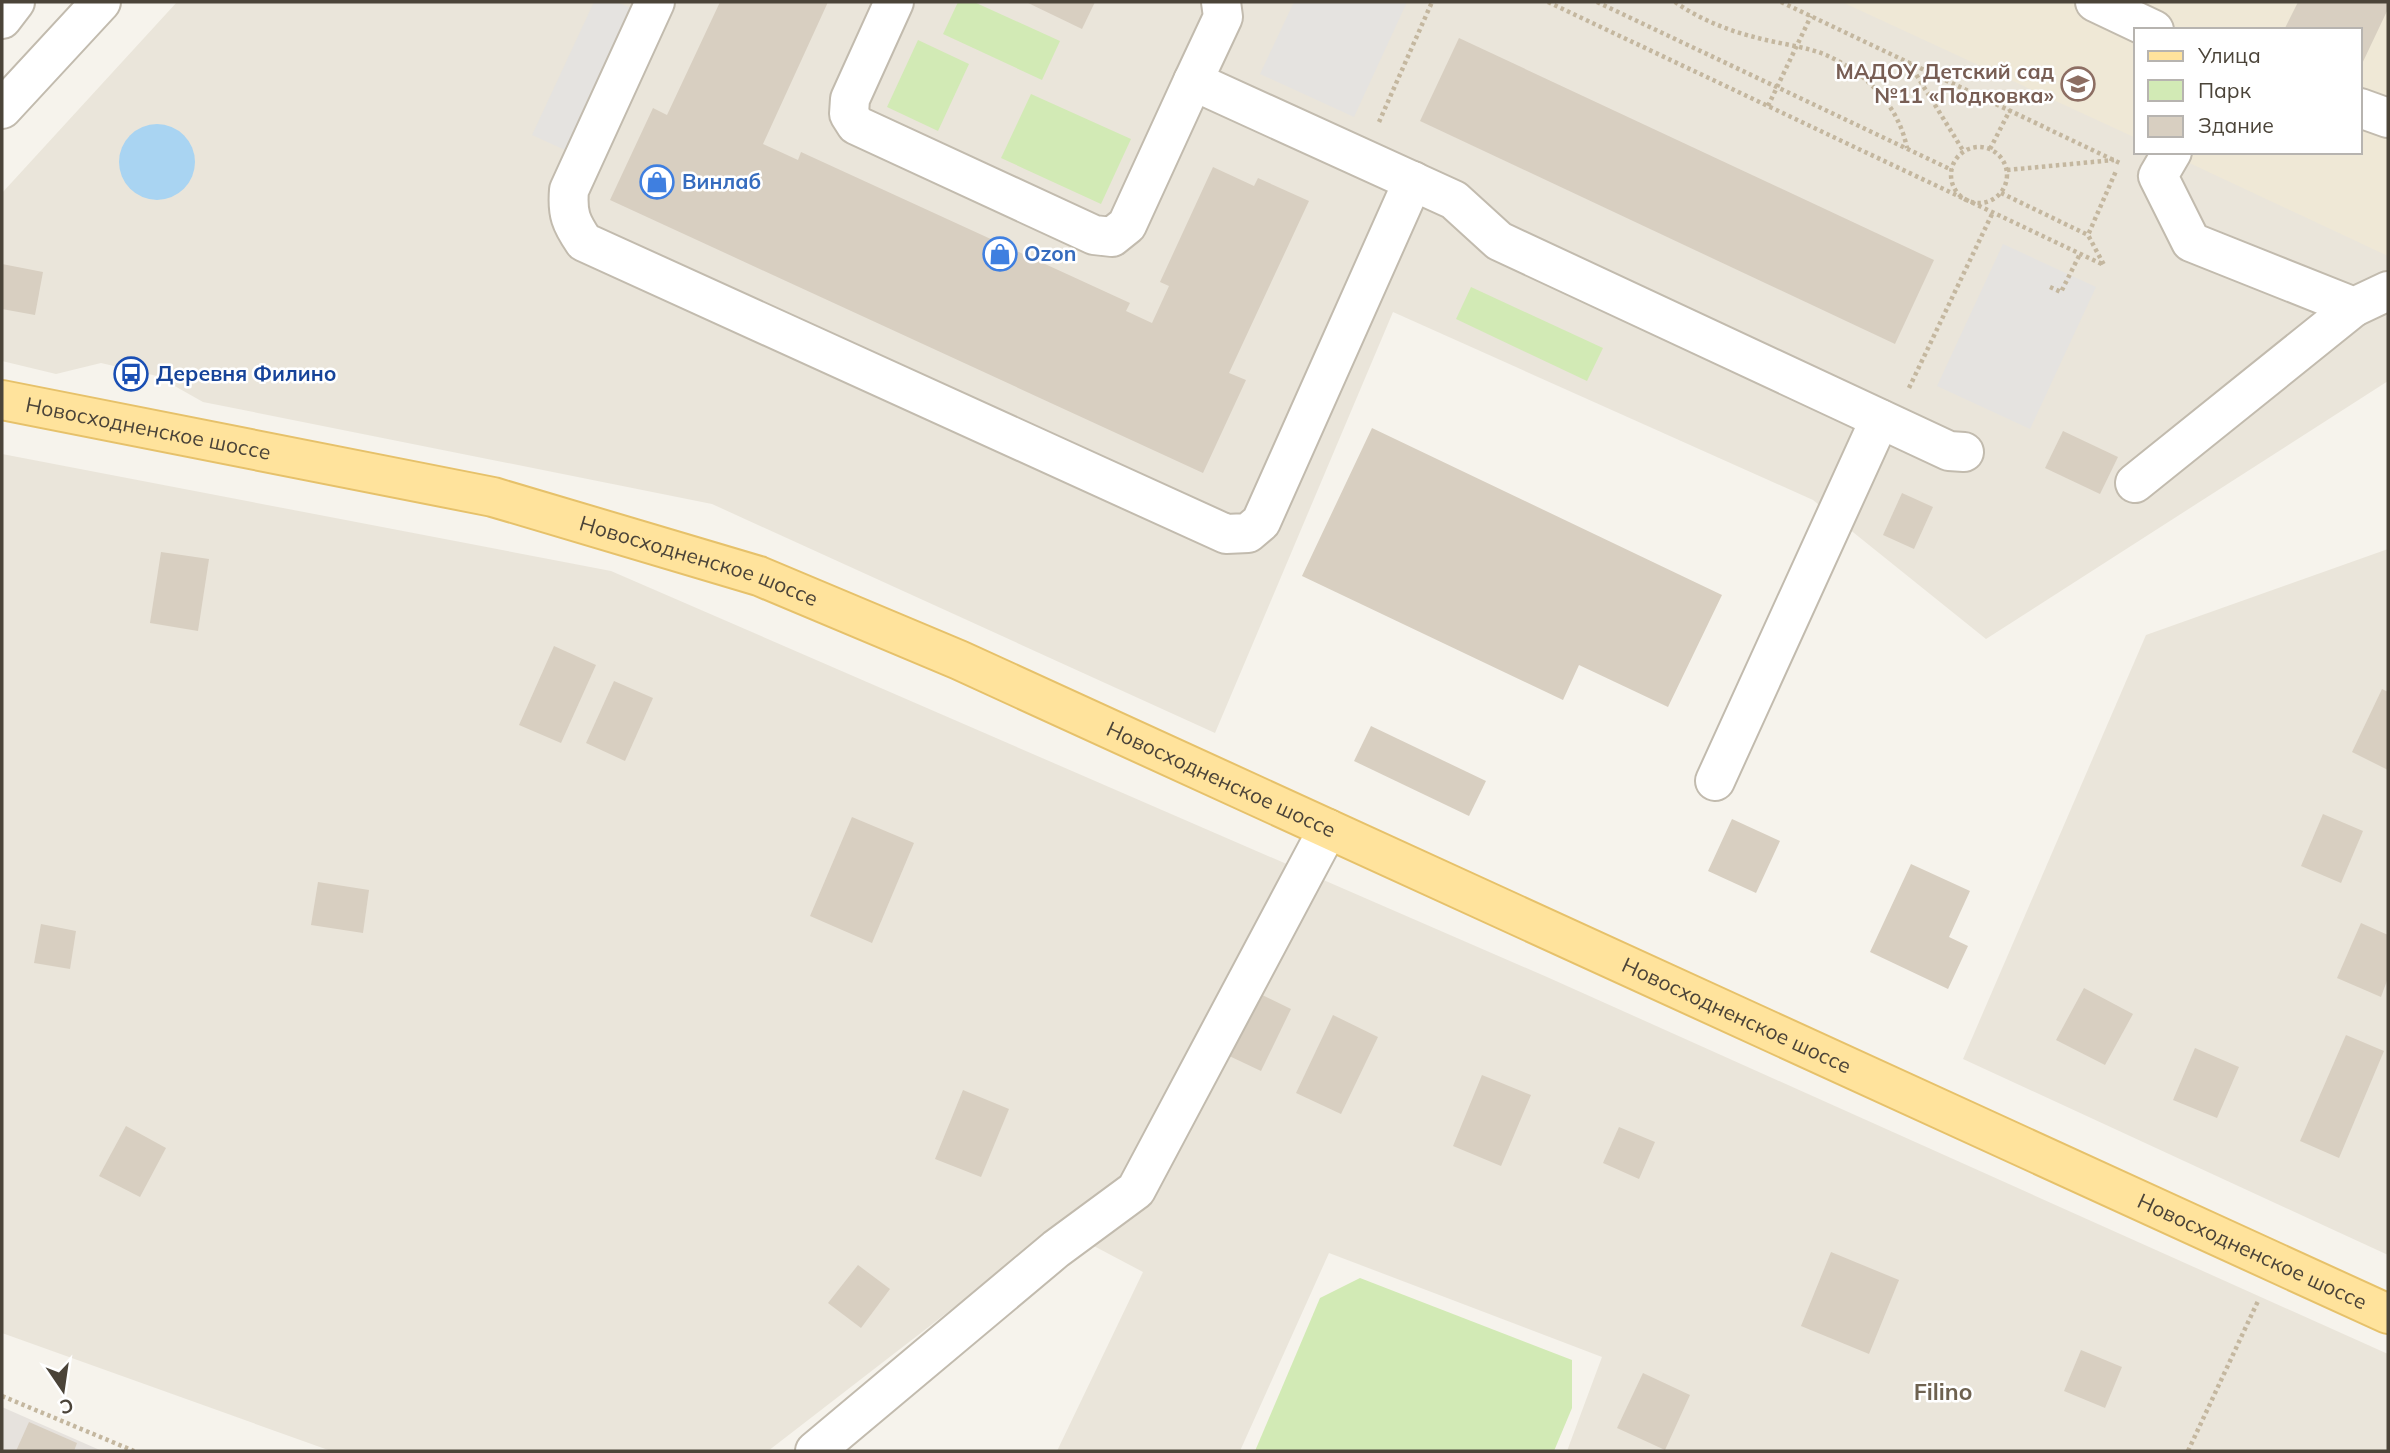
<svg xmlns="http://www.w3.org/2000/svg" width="2390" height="1453" viewBox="0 0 2390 1453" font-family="Mulish,sans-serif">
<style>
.residential{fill:#eae5da;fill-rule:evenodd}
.industrial{fill:#e6e2dd}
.education{fill:#efe8d6}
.green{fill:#d2eab5}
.parking{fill:#e5e3e0}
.water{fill:#a9d4f2}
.building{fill:#d8cfc1}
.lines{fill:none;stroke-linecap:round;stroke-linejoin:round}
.minor-casing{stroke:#c2bbae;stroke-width:42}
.major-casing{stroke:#e6c16a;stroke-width:42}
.path{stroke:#c4b79f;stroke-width:4.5;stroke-dasharray:3.5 3.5;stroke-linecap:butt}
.minor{stroke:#fff;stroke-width:38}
.major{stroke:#ffe39c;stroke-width:38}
.labels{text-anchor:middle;stroke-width:5;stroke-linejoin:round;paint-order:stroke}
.education-label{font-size:21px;font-weight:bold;fill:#785e54;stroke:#fff;text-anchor:end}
.shop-label{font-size:21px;font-weight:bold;fill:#366cbe;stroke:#fff;text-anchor:start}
.transit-label{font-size:21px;font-weight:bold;fill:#164399;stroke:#fff;text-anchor:start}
.street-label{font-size:21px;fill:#4b4439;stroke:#fff}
.neighbourhood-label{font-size:23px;font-weight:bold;fill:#6e6250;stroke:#fff}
</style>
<rect width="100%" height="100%" fill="#f6f3ec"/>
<g class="residential">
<path d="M177 2H2388V381L1986 639 1813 500 1393 312 1215 733 712 504 203 402 157 376 101 363 56 374 2 361V193ZM2136 30H2360V152H2136Z"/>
<polygon points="2,454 611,571 1547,977 2388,1354 2388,1451 1567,1451 1602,1357 1329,1253 1240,1451 1057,1451 1143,1272 1058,1227 768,1451 331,1451 2,1333"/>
<polygon points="2388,549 2388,1255 1963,1059 2146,635"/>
</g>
<polygon class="industrial" points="2,1407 102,1451 2,1451"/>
<polygon class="education" points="1842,2 2388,2 2388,256 2166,152 2360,152 2360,30 2136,30 2136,138"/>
<g class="green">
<polygon points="958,2 974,2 1060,41 1042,80 943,34"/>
<polygon points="918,40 969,64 938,131 887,107"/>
<polygon points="1031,94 1131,139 1101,204 1001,158"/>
<polygon points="1471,287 1603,348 1587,381 1456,319"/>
<polygon points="1360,1278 1572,1360 1572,1408 1554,1451 1255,1451 1320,1298"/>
</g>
<g class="parking">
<polygon points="594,2 617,2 631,8 565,150 532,135"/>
<polygon points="1294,2 1407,2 1354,117 1260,74"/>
<polygon points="2003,244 2096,287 2030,429 1937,386"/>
</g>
<circle class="water" cx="157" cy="162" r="38"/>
<g class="building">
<polygon points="720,2 828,2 763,144 798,160 801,152 1130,303 1126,311 1152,323 1169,286 1160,282 1213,167 1254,186 1258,178 1309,201 1229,373 1246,380 1203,473 610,200 653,108 667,115"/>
<polygon points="1026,2 1095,2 1082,29"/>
<polygon points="2298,2 2388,2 2388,9 2360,68 2360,30 2284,30"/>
<polygon points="1459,38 1934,260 1895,344 1420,121"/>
<polygon points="2,264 43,272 35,315 2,309"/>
<polygon points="1372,428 1722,595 1668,707 1579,665 1563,700 1302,576"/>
<polygon points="2063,431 2118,457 2100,494 2045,468"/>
<polygon points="1902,493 1933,507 1914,549 1883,535"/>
<polygon points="161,552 209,559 198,631 150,623"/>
<polygon points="554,646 596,665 561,743 519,725"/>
<polygon points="614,681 653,698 625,761 586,743"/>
<polygon points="2382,689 2388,692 2388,770 2352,752"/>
<polygon points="1371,726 1486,781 1469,816 1354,761"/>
<polygon points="2323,814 2363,831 2341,883 2301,866"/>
<polygon points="852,817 914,843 872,943 810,916"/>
<polygon points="1732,819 1780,841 1756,893 1708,871"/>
<polygon points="1911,864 1970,891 1949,937 1968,946 1948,989 1870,952"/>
<polygon points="318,882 369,890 363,933 311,925"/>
<polygon points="2361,923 2388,935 2388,978 2381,997 2337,978"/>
<polygon points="41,924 76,931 70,969 34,963"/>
<polygon points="2084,988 2133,1014 2105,1065 2056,1040"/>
<polygon points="1254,991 1291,1009 1261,1071 1225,1054"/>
<polygon points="1333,1015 1378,1037 1341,1114 1296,1093"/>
<polygon points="2346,1035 2384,1051 2339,1158 2300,1141"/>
<polygon points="2195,1048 2239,1067 2217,1118 2173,1100"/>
<polygon points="1482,1075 1531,1095 1501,1166 1453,1146"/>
<polygon points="963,1090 1009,1109 981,1177 935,1159"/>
<polygon points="126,1126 166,1148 140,1197 99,1176"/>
<polygon points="1619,1127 1655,1142 1639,1179 1603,1163"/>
<polygon points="1831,1252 1899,1280 1869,1354 1801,1326"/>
<polygon points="858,1265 890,1289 861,1328 828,1303"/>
<polygon points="2081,1350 2122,1367 2105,1408 2064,1391"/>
<polygon points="1643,1373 1690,1395 1665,1450 1617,1428"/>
<polygon points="29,1422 77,1443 74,1451 16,1451"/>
</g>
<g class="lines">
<defs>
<g id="minor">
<path d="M655 2 569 190C567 214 571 223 584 242L1226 534 1248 533 1261 522 1413 181"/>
<polyline points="894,2 850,99 849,114 856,125 1094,235 1112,237 1127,225 1193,81"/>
<polyline points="1221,2 1223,17 1193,81 1454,200 1499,241 1949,451 1964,452"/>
<polyline points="2095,2 2154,30"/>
<polyline points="2,19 15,2"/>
<polyline points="2360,108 2388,118"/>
<polyline points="2,109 101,2"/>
<polyline points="2172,152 2158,176 2191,242 2354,307 2388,291"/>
<polyline points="2135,483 2354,307"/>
<polyline points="1715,781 1880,419"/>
<polyline points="815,1451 1056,1249 1136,1190 1328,829"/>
</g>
<g id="major">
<path id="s1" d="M2 400 493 497 759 576 959 660 2388 1314"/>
</g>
</defs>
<use href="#minor" class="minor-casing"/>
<use href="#major" class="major-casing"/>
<g class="path">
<polyline points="1548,2 2104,265 2088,235 2116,171"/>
<polyline points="1597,2 1952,170"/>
<path d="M1675 2C1699 19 1729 31 1758 38 1780 44 1804 46 1826 55 1866 73 1898 104 1907 148"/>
<polyline points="1781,2 2122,164"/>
<polyline points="1909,63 1964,152"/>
<polyline points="1768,106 1811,16"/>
<polyline points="1379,122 1432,2"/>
<circle cx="1979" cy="175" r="28"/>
<polyline points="1990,149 2010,110"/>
<polyline points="2007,170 2114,160"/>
<polyline points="2001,193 2088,235"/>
<polyline points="2050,287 2061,292 2080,254"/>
<polyline points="1909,388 1993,212"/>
<polyline points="2,1396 134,1451"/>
<polyline points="2188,1451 2258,1301"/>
</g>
<use href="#minor" class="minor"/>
<use href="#major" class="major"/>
</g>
<defs>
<symbol id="school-ring" viewBox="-11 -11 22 22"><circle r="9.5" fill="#fff" stroke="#8d6e63" stroke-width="1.5"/><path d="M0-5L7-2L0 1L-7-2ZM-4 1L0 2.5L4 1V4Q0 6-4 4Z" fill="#8d6e63"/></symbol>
<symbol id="shop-ring" viewBox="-11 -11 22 22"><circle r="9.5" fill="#fff" stroke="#3f7fe0" stroke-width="1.5"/><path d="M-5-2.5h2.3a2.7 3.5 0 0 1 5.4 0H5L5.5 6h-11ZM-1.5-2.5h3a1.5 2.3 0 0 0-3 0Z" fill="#3f7fe0"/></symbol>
<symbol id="bus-ring" viewBox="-11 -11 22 22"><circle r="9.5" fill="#fff" stroke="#1a4fb4" stroke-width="1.5"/><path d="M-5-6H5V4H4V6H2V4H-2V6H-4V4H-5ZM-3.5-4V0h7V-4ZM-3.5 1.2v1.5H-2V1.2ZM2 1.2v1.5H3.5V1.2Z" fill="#1a4fb4"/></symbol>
</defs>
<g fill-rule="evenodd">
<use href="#school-ring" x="2059" y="65" width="38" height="38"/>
<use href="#shop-ring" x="638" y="163" width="38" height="38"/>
<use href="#shop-ring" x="981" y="235" width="38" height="38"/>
<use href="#bus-ring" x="112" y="355" width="38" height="38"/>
</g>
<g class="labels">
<g class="education-label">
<text x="2054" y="79">МАДОУ Детский сад<tspan x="2054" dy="24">№11 «Подковка»</tspan></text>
</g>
<g class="shop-label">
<text x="682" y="189">Винлаб</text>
<text x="1024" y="261">Ozon</text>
</g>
<g class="transit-label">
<text x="156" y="381">Деревня Филино</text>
</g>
<g class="street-label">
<text dy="7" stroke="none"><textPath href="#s1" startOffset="149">Новосходненское шоссе</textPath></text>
<text dy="7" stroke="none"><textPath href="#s1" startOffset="716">Новосходненское шоссе</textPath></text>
<text dy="7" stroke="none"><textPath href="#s1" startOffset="1283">Новосходненское шоссе</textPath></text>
<text dy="7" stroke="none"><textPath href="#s1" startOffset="1850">Новосходненское шоссе</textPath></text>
<text dy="7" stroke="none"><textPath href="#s1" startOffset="2417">Новосходненское шоссе</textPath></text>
</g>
<g class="neighbourhood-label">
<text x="1943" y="1400">Filino</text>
</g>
</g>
<rect width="2390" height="1453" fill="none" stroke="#4b4439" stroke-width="7"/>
<rect x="2134" y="28" width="228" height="126" fill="#ffffff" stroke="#b7b4b0" stroke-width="2"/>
<rect x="2148" y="51" width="35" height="10" fill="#ffe39c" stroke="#b7b4b0" stroke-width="2"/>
<text x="2198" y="63" font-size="21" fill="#4b4439">Улица</text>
<rect x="2148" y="80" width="35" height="21" fill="#d2eab5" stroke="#b7b4b0" stroke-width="2"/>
<text x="2198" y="98" font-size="21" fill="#4b4439">Парк</text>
<rect x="2148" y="116" width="35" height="21" fill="#d8cfc1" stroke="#b7b4b0" stroke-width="2"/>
<text x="2198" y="133" font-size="21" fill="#4b4439">Здание</text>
<g transform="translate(63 1390) rotate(167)" stroke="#ffffff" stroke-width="5" paint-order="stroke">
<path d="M0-5L12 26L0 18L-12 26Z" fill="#4b4439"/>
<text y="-10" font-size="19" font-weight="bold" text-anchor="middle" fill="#4b4439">С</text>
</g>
</svg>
